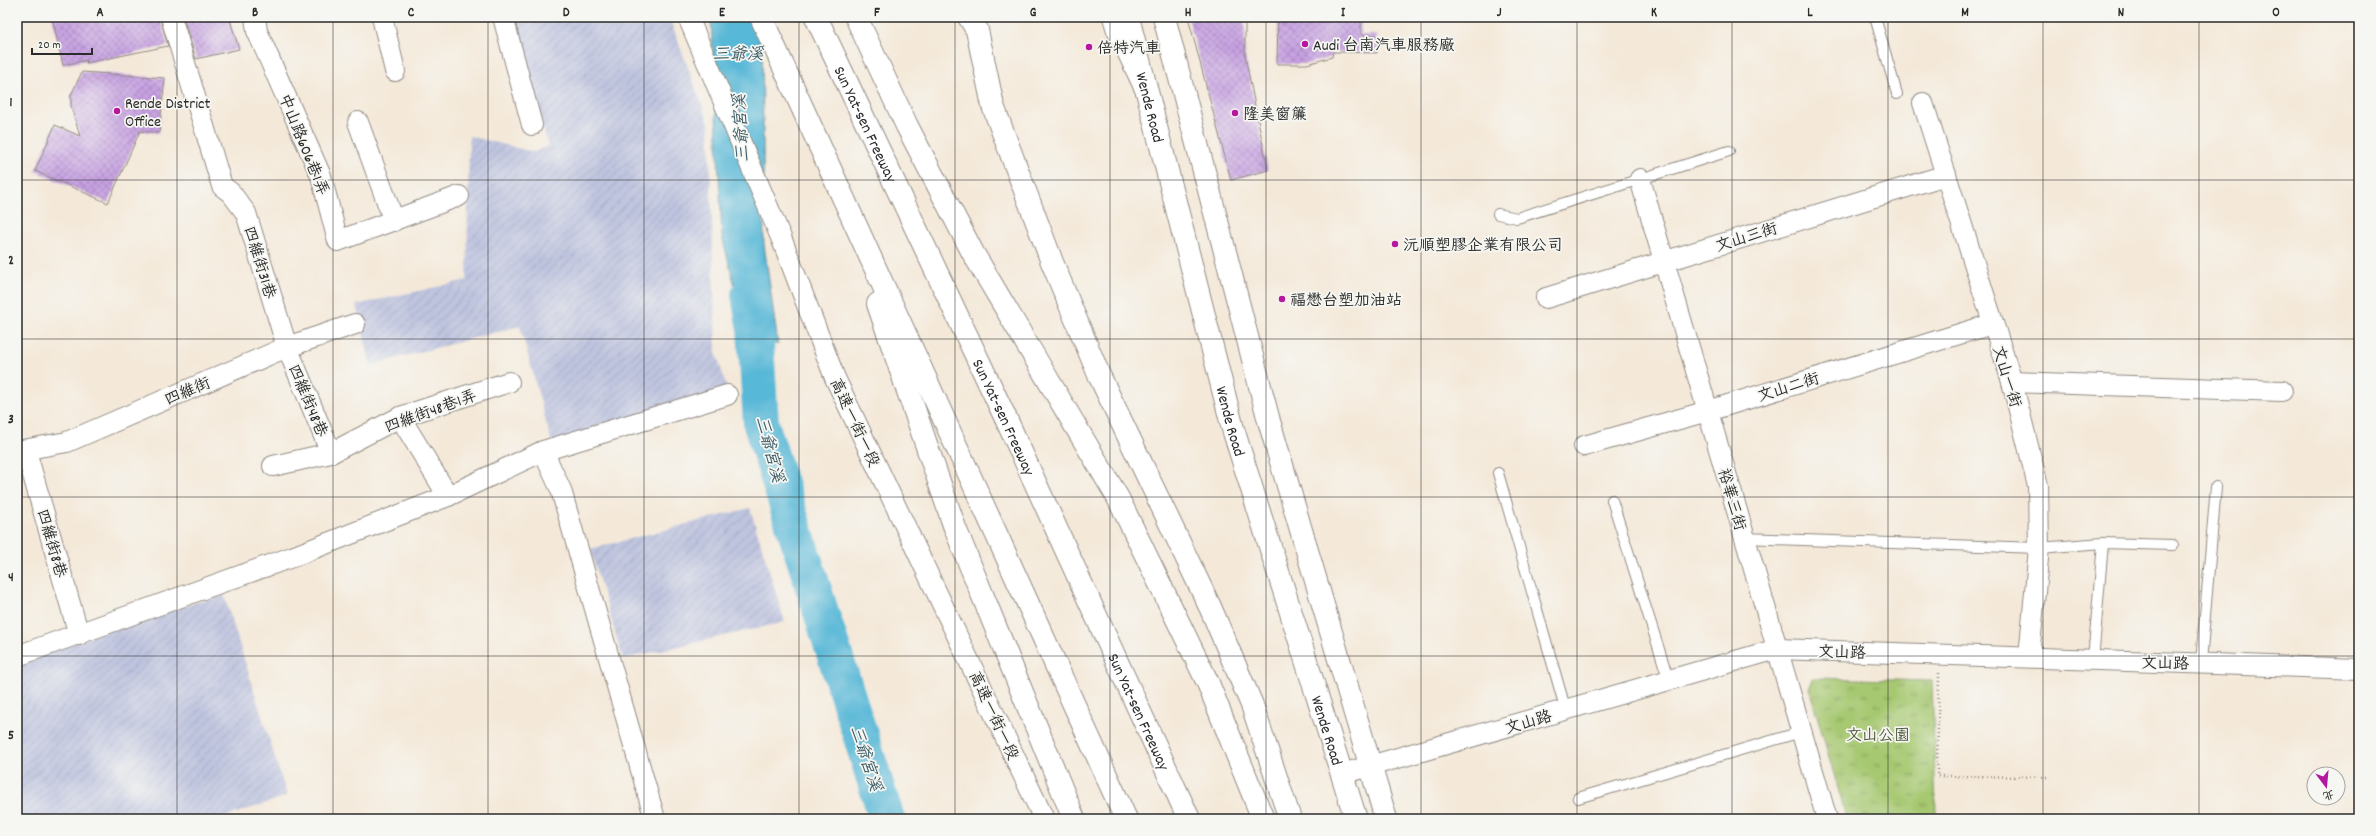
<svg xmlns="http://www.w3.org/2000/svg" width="2376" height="836" viewBox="0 0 2376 836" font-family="Dekko,'LXGW WenKai TC',sans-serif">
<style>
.industrial{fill:url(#industrial-furrows)}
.park{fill:url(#park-tufts);stroke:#687a4e}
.water{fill:#59b8d7;stroke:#427281}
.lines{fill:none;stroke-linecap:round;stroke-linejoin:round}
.river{stroke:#59b8d7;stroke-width:36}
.building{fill:url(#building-cross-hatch)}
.service-casing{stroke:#908a82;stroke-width:12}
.minor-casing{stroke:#908a82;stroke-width:22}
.tertiary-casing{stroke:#908a82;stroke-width:24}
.motorway-casing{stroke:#908a82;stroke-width:24}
.path{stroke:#908a82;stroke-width:2.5;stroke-dasharray:1 3;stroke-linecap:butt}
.service{stroke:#fff;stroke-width:10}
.minor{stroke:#fff;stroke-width:20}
.tertiary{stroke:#fff;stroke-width:22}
.motorway{stroke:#fff;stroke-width:22}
.grid{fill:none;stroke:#2b2b2b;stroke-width:1;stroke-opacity:0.55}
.poi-dot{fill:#b5179e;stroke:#f6f6f2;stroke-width:1.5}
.labels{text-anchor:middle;stroke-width:3.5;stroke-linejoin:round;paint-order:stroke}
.poi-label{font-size:16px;fill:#2b2b2b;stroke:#f6f6f2;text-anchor:start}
.street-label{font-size:16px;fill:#2b2b2b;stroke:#f6f6f2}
.park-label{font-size:16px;fill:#505a40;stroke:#f6f6f2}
.water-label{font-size:17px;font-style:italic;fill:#3b5c67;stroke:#f6f6f2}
.neatline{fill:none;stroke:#2b2b2b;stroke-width:1.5}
.grid-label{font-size:13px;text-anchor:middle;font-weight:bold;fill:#2b2b2b}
</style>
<defs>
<pattern id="industrial-furrows" width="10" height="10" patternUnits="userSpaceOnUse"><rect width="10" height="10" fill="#bec3de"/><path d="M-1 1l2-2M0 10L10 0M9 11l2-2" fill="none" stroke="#a3a8bf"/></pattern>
<pattern id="park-tufts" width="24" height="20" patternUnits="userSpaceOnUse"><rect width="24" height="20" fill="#a6c870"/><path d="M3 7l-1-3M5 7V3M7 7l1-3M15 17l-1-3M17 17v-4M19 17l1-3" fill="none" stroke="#87a35c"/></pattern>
<pattern id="building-cross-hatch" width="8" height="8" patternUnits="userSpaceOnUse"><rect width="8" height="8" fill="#c8a2e3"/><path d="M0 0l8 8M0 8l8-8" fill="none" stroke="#a384b8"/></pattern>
</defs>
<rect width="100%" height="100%" fill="#f6f6f2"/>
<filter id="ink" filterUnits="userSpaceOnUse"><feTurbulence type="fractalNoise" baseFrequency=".025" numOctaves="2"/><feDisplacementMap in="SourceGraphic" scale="8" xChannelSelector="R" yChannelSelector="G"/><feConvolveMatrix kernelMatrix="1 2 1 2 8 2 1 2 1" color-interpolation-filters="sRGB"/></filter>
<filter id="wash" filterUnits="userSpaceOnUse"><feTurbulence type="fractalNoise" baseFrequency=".012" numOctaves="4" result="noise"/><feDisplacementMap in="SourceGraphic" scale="16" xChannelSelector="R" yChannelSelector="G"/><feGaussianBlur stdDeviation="0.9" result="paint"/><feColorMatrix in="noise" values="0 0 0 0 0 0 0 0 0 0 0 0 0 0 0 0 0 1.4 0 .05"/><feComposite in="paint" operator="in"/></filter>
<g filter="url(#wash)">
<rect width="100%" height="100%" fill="#f4e9d9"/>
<g class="industrial">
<polygon points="514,17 669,17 709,124 716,352 728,391 552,444 520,326 371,365 356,305 467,280 469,136 534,152 548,146"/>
<polygon points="750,508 785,622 623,659 590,549"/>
<polygon points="224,595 287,796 219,819 17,819 17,664 144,617"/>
</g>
<polygon class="park" points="1814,678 1932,681 1936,814 1919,819 1847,819 1809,688"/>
<polygon class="water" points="711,17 762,17 764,244 778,344 750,344 722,237"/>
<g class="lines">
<polyline class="river" points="749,295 755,329 761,424 887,819"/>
</g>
<g id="blocks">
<g class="building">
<polygon points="52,17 160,17 168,46 86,63 87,60 63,65"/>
<polygon points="183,17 229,17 239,49 196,59"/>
<polygon points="1188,17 1245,17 1245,56 1268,170 1231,180"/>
<polygon points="1278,17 1361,17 1361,35 1377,35 1377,53 1333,52 1332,57 1307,64 1277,64"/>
<polygon points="82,72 165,78 159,133 140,131 108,203 35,171 55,125 80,136 71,106 71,95"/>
</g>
</g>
</g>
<g filter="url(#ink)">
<use href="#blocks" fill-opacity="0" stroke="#908a82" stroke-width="1"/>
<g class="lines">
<defs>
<g id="service">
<polyline points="1875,17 1897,94"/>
<polyline points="1498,214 1517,218 1729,151"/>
<polyline points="1498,473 1566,711"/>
<polyline points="1612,500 1669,681"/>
<polyline points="1744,538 2039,548 2103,543 2173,545"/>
<polyline points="2093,660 2103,543"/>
<polyline points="2201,662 2216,487"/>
<polyline points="1578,798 1801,732"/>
</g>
<g id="minor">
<polyline points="171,17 222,186 231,193 246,213 287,347 331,453"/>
<polyline points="255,17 257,31 321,176 338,241 459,196"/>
<polyline points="382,17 395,71"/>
<polyline points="503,17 532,125"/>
<polyline points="688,17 782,240 835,378 1044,819"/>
<polyline points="1923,103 2012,382 2038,486 2039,548 2029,657"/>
<polyline points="358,122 394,221"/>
<polyline points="1640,179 1827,819"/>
<polyline points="1546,298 1946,175"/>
<polyline points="2012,382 2282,391"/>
<polyline points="400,417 448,496"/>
<polyline points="1584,446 1708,411 1992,324"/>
<polyline points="17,451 67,442 287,347 355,324"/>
<polyline points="26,451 79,635"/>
<polyline points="543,451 561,490 655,819"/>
<polyline points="273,466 331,453 400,417 509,382"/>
<polyline points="17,656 292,557 448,496 543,451 727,395"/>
<polyline points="1342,774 1777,649 2359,669"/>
</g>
<g id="tertiary">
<path id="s1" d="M1128 17 1233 429 1356 819"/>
<polyline points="1164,17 1269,421 1386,819"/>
</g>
<g id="motorway">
<polyline points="761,17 1126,819"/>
<path id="s2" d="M816 17 1007 421 1189 819"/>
<polyline points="856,17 907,126 973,253 1118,498 1208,683 1263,819"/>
<polyline points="969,17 977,30 993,106 1052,262 1099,375 1211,609 1252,705 1290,819"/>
<polyline points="1114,17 1118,30 1146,89"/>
<polyline points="878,304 955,528 1074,819"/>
</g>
</defs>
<use href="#service" class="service-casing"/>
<use href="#minor" class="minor-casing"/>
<use href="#tertiary" class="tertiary-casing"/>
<use href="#motorway" class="motorway-casing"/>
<polyline class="path" points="1939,673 1937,776 2050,777"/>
<use href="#service" class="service"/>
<use href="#minor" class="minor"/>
<use href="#tertiary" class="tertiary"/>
<use href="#motorway" class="motorway"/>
</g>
</g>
<path class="grid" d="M177 17V819M333 17V819M488 17V819M644 17V819M799 17V819M955 17V819M1110 17V819M1266 17V819M1421 17V819M1577 17V819M1732 17V819M1888 17V819M2043 17V819M2199 17V819M17 180H2359M17 339H2359M17 497H2359M17 656H2359"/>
<g class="poi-dot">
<circle cx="1305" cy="44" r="4"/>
<circle cx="1089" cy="47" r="4"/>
<circle cx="117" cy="111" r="4"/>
<circle cx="1235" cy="113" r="4"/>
<circle cx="1395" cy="244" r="4"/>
<circle cx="1282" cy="299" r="4"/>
</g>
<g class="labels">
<g class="poi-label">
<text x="1313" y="50">Audi 台南汽車服務廠</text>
<text x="1097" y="53">倍特汽車</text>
<text x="125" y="108">Rende District<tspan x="125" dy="18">Office</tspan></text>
<text x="1243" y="119">隆美窗簾</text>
<text x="1403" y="250">沅順塑膠企業有限公司</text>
<text x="1290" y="305">福懋台塑加油站</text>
</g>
<g class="street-label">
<text dy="6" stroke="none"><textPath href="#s1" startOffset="93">Wende Road</textPath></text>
<text dy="6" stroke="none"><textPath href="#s2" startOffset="118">Sun Yat-sen Freeway</textPath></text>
<text transform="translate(305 144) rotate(68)" y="6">中山路606巷1弄</text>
<text transform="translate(1746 236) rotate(-17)" y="6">文山三街</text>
<text transform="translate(261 262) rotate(73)" y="6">四維街31巷</text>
<text transform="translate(2008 376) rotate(73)" y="6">文山一街</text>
<text transform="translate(1788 386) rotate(-17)" y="6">文山二街</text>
<text transform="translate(187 390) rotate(-23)" y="6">四維街</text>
<text transform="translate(309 400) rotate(67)" y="6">四維街48巷</text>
<text transform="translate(430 410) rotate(-20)" y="6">四維街48巷1弄</text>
<text dy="6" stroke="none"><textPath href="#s2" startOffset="442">Sun Yat-sen Freeway</textPath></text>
<text dy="6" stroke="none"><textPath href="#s1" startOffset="417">Wende Road</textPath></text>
<text transform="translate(856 422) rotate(65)" y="6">高速一街一段</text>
<text transform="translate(1733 499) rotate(74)" y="6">裕華三街</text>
<text transform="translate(53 543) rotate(74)" y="6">四維街8巷</text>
<text transform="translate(1842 651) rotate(2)" y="6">文山路</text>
<text transform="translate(2165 662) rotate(1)" y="6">文山路</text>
<text dy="6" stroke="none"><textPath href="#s2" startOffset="766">Sun Yat-sen Freeway</textPath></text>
<text transform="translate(995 715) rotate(65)" y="6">高速一街一段</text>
<text transform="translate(1528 721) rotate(-16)" y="6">文山路</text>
<text dy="6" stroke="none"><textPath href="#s1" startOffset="741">Wende Road</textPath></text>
</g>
<g class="park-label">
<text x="1878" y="740">文山公園</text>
</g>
<g class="water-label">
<text x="738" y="59">三爺溪</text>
<text transform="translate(740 128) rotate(-93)" y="6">三爺宮溪</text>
<text transform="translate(771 449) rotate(75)" y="6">三爺宮溪</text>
<text transform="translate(867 758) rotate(72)" y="6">三爺宮溪</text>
</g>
</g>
<rect width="2376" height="836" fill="none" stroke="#f6f6f2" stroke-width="44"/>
<g transform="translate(2326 786) rotate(164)"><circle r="19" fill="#f6f6f2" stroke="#a5a5a2"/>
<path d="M0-3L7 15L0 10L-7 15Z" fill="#b5179e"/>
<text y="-6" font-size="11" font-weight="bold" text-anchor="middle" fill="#2b2b2b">北</text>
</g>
<path d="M32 48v6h60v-6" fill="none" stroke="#2b2b2b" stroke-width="2"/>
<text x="38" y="48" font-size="12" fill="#2b2b2b" stroke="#f6f6f2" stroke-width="3" paint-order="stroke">20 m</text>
<rect x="22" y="22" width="2332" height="792" class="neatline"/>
<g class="grid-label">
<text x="100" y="16">A</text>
<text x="255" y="16">B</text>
<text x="411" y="16">C</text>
<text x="566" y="16">D</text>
<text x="722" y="16">E</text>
<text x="877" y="16">F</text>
<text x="1033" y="16">G</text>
<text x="1188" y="16">H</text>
<text x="1343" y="16">I</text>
<text x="1499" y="16">J</text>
<text x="1654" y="16">K</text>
<text x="1810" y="16">L</text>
<text x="1965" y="16">M</text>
<text x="2121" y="16">N</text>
<text x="2276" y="16">O</text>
<text x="11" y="106">1</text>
<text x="11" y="264">2</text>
<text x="11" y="423">3</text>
<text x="11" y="581">4</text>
<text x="11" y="739">5</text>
</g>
</svg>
